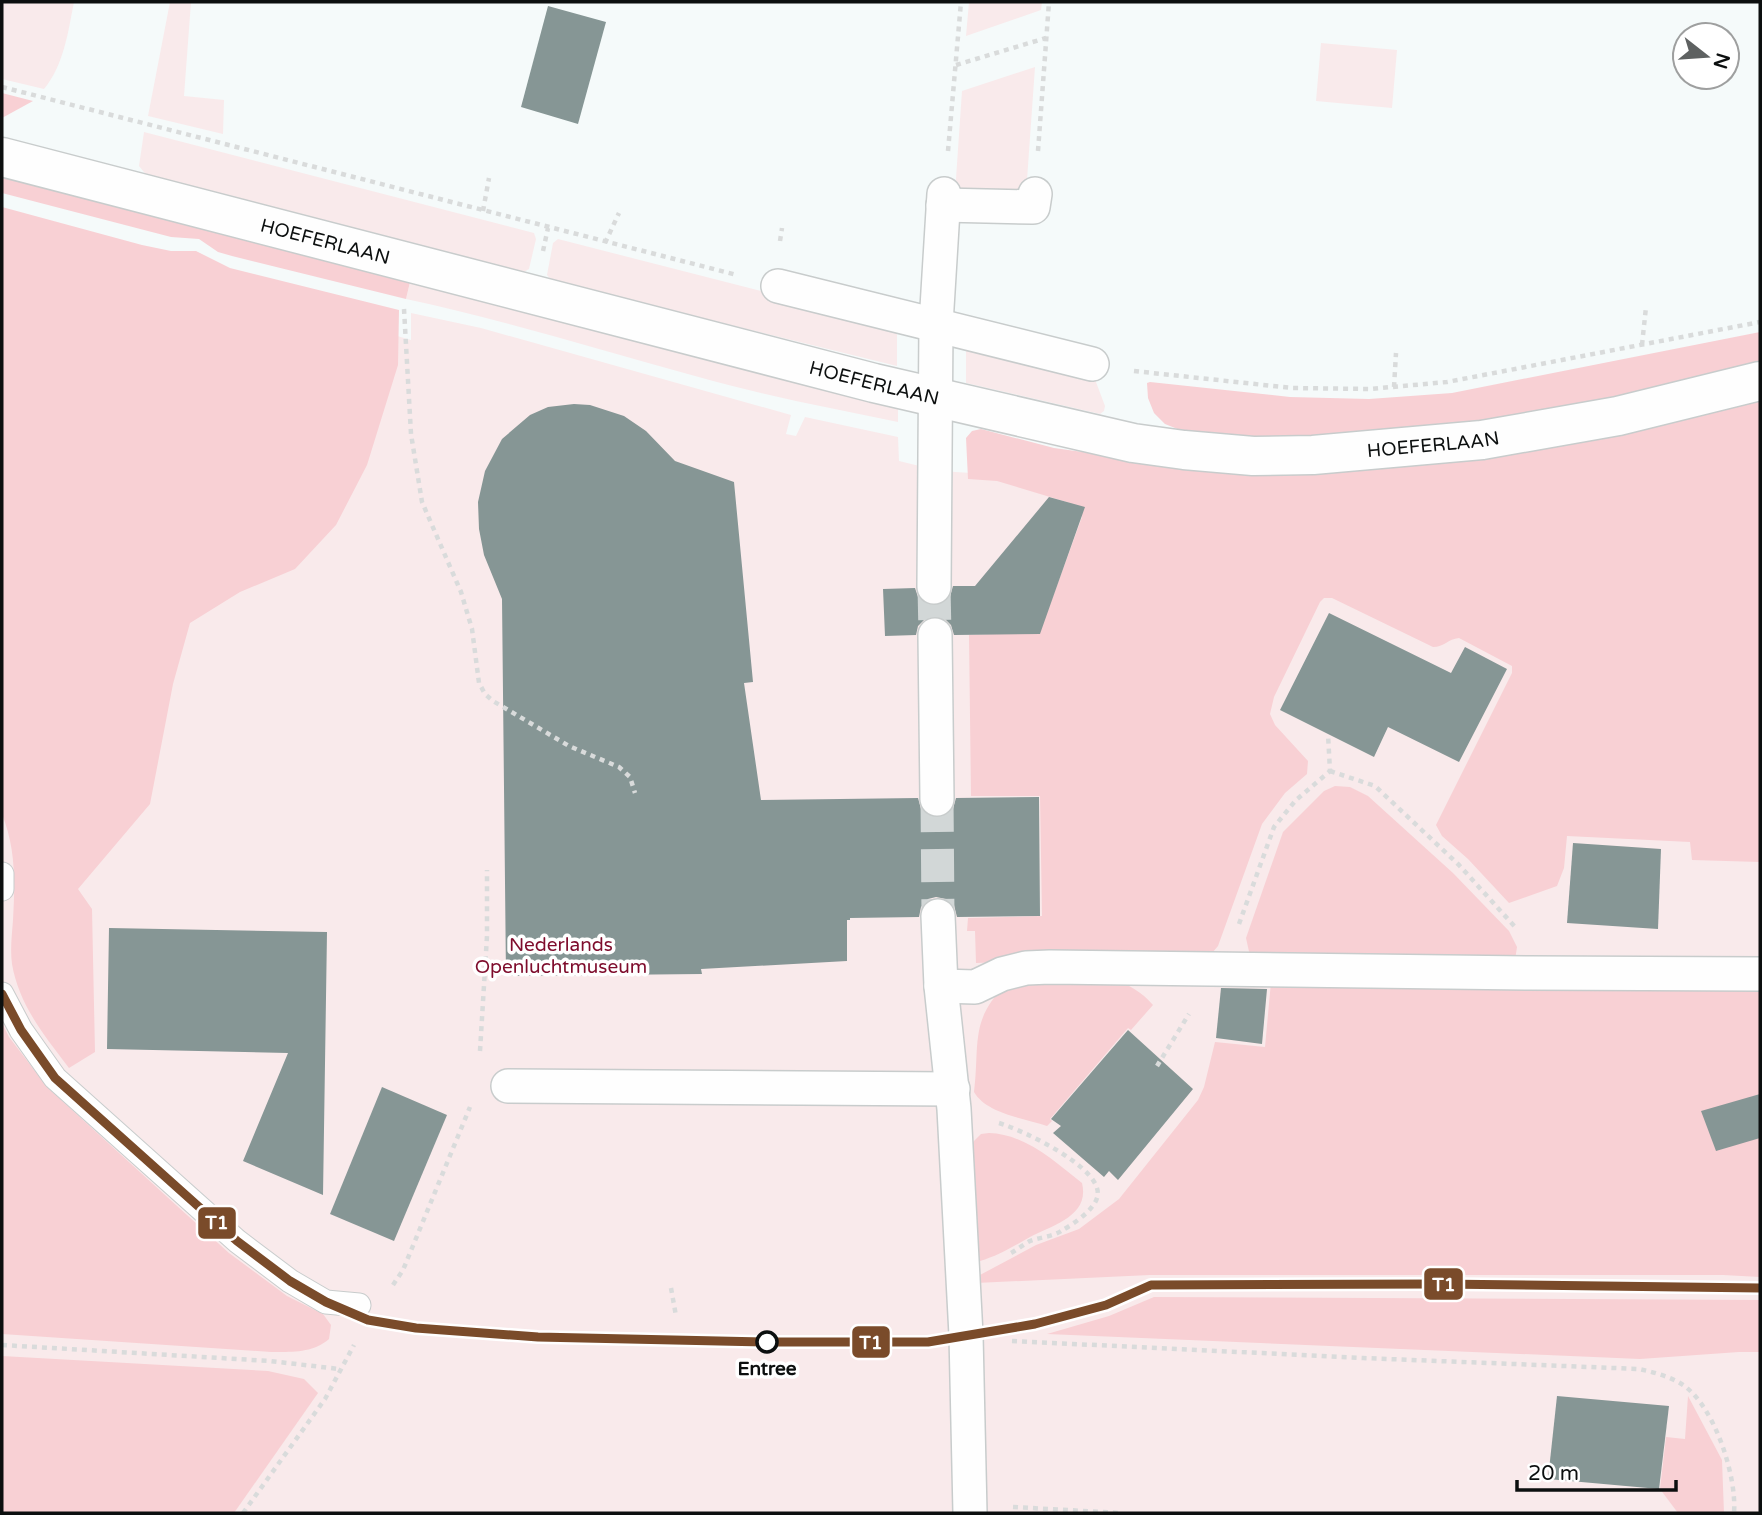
<svg xmlns="http://www.w3.org/2000/svg" width="1762" height="1515" viewBox="0 0 1762 1515" font-family="'Varela Round',sans-serif">
<style>
.green{fill:#f9eaeb}
.forest{fill:#f8d0d4}
.building{fill:#869695}
.lines{fill:none;stroke-linecap:round;stroke-linejoin:round}
.pedestrian-tunnel{stroke:#d2d7d7;stroke-width:33;stroke-dasharray:33 17;stroke-linecap:butt}
.service-casing{stroke:#c8cccc;stroke-width:25}
.pedestrian-casing{stroke:#c8cccc;stroke-width:36}
.minor-casing{stroke:#c8cccc;stroke-width:41}
.path{stroke:#d9dbdb;stroke-width:4.5;stroke-dasharray:5 5;stroke-linecap:butt}
.service{stroke:#fefefe;stroke-width:23}
.pedestrian{stroke:#fefefe;stroke-width:33}
.minor{stroke:#fefefe;stroke-width:38}
.tram-1-casing{stroke:#fff;stroke-width:14}
.tram-1{stroke:#7a4b2a;stroke-width:9}
.stop-dot{fill:#fff;stroke:#0c0f0f;stroke-width:3.5}
.labels{text-anchor:middle;stroke-width:7;stroke-linejoin:round;paint-order:stroke}
.street-label{font-size:19px;fill:#0c0f0f;stroke:#fff}
.park-label{font-size:19px;fill:#7e0c2c;stroke:#fff}
.stop-label{font-size:19px;font-weight:bold;fill:#0c0f0f;stroke:#fff}
.line-badge{stroke:#fff;stroke-width:2.5}
.badge-label{font-size:19px;text-anchor:middle;font-weight:bold;fill:#fff}
</style>
<rect width="100%" height="100%" fill="#f5fafa"/>
<g class="green">
<path d="M2 2H74C68 32 64 65 44 89L2 79Z"/>
<polygon points="170,2 191,2 184,96 224,100 223,134 148,116"/>
<polygon points="969,2 1042,2 1041,10 966,36"/>
<polygon points="1321,43 1397,50 1392,108 1316,101"/>
<polygon points="1035,67 1026,194 955,193 962,91"/>
<polygon points="144,132 534,233 536,239 529,269 522,273 148,177 139,166"/>
<polygon points="2,222 411,340 411,313 481,328 791,415 786,434 796,436 805,417 898,437 899,461 940,471 1205,488 1760,440 1760,1513 2,1513"/>
<polygon points="558,239 897,326 897,366 552,281 547,275 553,243"/>
<path d="M410 282 898 409V422C830 408 762 395 695 376 599 350 504 320 406 299Z"/>
<polygon points="966,345 1093,374 1105,406 1104,411 1100,414 966,383"/>
</g>
<g class="forest">
<polygon points="2,93 33,101 2,118"/>
<polygon points="2,174 410,282 406,299 232,256 218,252 199,239 171,237 2,193"/>
<path d="M2 207 142 245 171 251H196L230 268 399 310 398 365 367 465 336 525 295 569 240 592 190 623 173 684 150 804 78 889 92 909 95 1052 69 1068C44 1035 19 1005 12 964 10 950 12 934 13 920 15 883 16 849 2 814Z"/>
<polygon points="1760,332 1760,364 1549,413 1370,434 1253,438 1185,432 1165,424 1154,413 1148,398 1147,383 1150,382 1290,397 1369,399 1452,393"/>
<path d="M1760 397V862L1692 860 1690 842 1567 836 1564 868 1557 886 1509 903 1468 859 1442 836 1436 825 1512 673V666L1459 638C1448 639 1444 647 1433 647L1332 598H1324L1320 602 1274 697 1270 714 1275 725 1308 761 1307 774 1285 793 1262 824 1218 946 1212 953 976 963 975 931H967L968 918 1042 916 1040 796H971L969 635 1040 632 1082 517 1070 503 997 481 968 479 966 438 972 431 981 429 1054 448 1183 466Z"/>
<polygon points="1335,786 1350,787 1368,796 1453,873 1509,931 1517,947 1515,960 1250,956 1246,938 1283,832 1324,791"/>
<path d="M1114 979C1129 985 1142 992 1153 1005L1131 1030 1128 1028 1050 1119 1052 1121 1047 1126C1024 1118 987 1114 974 1092 980 1046 969 1019 1007 984Z"/>
<polygon points="1271,982 1760,986 1760,1277 1723,1275 1150,1275 976,1283 980,1275 1036,1245 1079,1229 1119,1199 1198,1100 1204,1087 1215,1042 1265,1047"/>
<path d="M2 1023 9 1037 48 1088 176 1205 229 1253 287 1296 323 1314 331 1325 329 1339C313 1353 292 1352 271 1352L2 1334Z"/>
<path d="M989 1133C1025 1134 1054 1161 1082 1183 1090 1216 1053 1225 1030 1237 1014 1246 998 1256 980 1261L978 1260 972 1150 973 1142 981 1134Z"/>
<polygon points="1154,1297 1760,1300 1760,1352 1739,1352 1640,1359 1047,1334 1109,1316"/>
<polygon points="2,1356 268,1371 304,1379 318,1393 234,1513 2,1513"/>
<polygon points="1688,1396 1722,1460 1724,1513 1678,1513 1660,1489 1666,1437 1685,1439"/>
</g>
<g class="building">
<polygon points="548,6 606,22 578,124 521,107"/>
<polygon points="574,404 590,405 624,416 646,431 675,461 734,482 753,682 744,683 761,800 918,798 921,809 927,815 937,818 946,816 953,809 956,798 1039,797 1040,916 957,917 954,905 946,899 936,897 928,899 921,907 919,917 850,918 850,920 847,920 847,961 701,969 702,974 506,976 502,599 484,555 479,529 478,502 485,471 502,439 530,415 548,407"/>
<polygon points="1049,497 1085,507 1040,634 954,635 951,625 944,618 935,616 925,619 918,626 916,635 885,636 883,589 915,588 918,597 925,604 935,606 943,604 950,597 953,586 975,586"/>
<polygon points="1329,613 1451,673 1465,647 1507,669 1459,762 1388,727 1374,757 1280,710"/>
<polygon points="1573,843 1661,849 1658,929 1567,923"/>
<polygon points="109,928 327,932 323,1195 243,1161 288,1053 107,1049"/>
<polygon points="1221,988 1267,989 1262,1044 1216,1038"/>
<polygon points="1128,1030 1193,1089 1118,1180 1109,1171 1104,1177 1053,1133 1061,1126 1051,1119"/>
<polygon points="382,1087 447,1115 394,1241 330,1214"/>
<polygon points="1760,1094 1760,1138 1716,1151 1701,1111"/>
<polygon points="1557,1396 1669,1406 1659,1489 1548,1479"/>
</g>
<g class="lines">
<g class="pedestrian-tunnel">
<polyline points="934,587 935,635"/>
<polyline points="937,799 938,916"/>
</g>
<defs>
<g id="service">
<polyline points="2,874 2,889"/>
<polyline points="2,994 21,1030 55,1078 237,1241 290,1281 326,1302 359,1305"/>
</g>
<g id="pedestrian">
<polyline points="943,205 1033,207 1035,194"/>
<polyline points="778,286 1092,364"/>
<polyline points="934,587 936,324 944,194"/>
<polyline points="935,635 937,799"/>
<polyline points="938,916 941,986 954,1109 966,1335 970,1513"/>
<polyline points="941,986 975,987 1002,974 1026,968 1050,967 1529,973 1760,974"/>
<polyline points="508,1086 953,1089"/>
</g>
<g id="minor">
<path id="s1" d="M2 157 874 383 1133 443 1184 450 1253 456 1313 455 1482 440 1618 416 1760 381"/>
</g>
</defs>
<use href="#service" class="service-casing"/>
<use href="#pedestrian" class="pedestrian-casing"/>
<use href="#minor" class="minor-casing"/>
<g class="path">
<polyline points="956,65 1046,38"/>
<polyline points="2,87 737,275"/>
<polyline points="948,151 961,2"/>
<polyline points="1038,151 1049,2"/>
<polyline points="483,211 489,178"/>
<polyline points="780,241 782,228"/>
<polyline points="605,243 619,213"/>
<polyline points="543,251 548,228"/>
<polyline points="404,309 411,434 422,502 461,592 472,629 479,683 485,694 493,701 569,746 619,767 630,777 635,793"/>
<polyline points="1642,345 1646,307"/>
<polyline points="1134,371 1292,388 1370,389 1447,382 1760,322"/>
<polyline points="1394,387 1396,353"/>
<polyline points="1330,771 1375,786 1459,865 1516,928"/>
<polyline points="1239,924 1274,827 1296,800 1330,771 1328,734"/>
<polyline points="480,1051 487,936 487,870"/>
<polyline points="1157,1066 1189,1014"/>
<path d="M999 1123C1020 1129 1107 1169 1097 1198 1093 1211 1072 1225 1061 1231 1052 1237 1040 1237 1030 1241 1022 1245 1015 1252 1007 1255"/>
<polyline points="393,1285 403,1270 470,1107"/>
<polyline points="671,1288 676,1316"/>
<path d="M1012 1341 1363 1358 1639 1369C1653 1372 1668 1376 1680 1383 1714 1403 1737 1476 1734 1513"/>
<polyline points="2,1345 270,1361 339,1369"/>
<polyline points="1013,1507 1120,1513"/>
<polyline points="243,1513 325,1399 354,1345"/>
</g>
<use href="#service" class="service"/>
<use href="#pedestrian" class="pedestrian"/>
<use href="#minor" class="minor"/>
<defs>
<polyline id="tram-1" points="2,994 21,1030 55,1078 237,1241 290,1281 326,1302 368,1320 416,1328 538,1337 767,1342 928,1342 1035,1324 1106,1305 1151,1285 1438,1284 1760,1288"/>
</defs>
<use href="#tram-1" class="tram-1-casing"/>
<use href="#tram-1" class="tram-1"/>
</g>
<circle class="stop-dot" cx="767" cy="1342" r="10"/>
<g class="labels">
<g class="street-label">
<text dy="7" stroke="none"><textPath href="#s1" startOffset="334">HOEFERLAAN</textPath></text>
<text dy="7" stroke="none"><textPath href="#s1" startOffset="901">HOEFERLAAN</textPath></text>
<text dy="7" stroke="none"><textPath href="#s1" startOffset="1468">HOEFERLAAN</textPath></text>
</g>
<g class="park-label">
<text x="561" y="951">Nederlands<tspan x="561" dy="22">Openluchtmuseum</tspan></text>
</g>
<g class="stop-label">
<text x="767" y="1375">Entree</text>
</g>
</g>
<g class="line-badge">
<rect x="197" y="1206" width="40" height="34" rx="7" fill="#7a4b2a"/>
<rect x="1423" y="1267" width="41" height="34" rx="7" fill="#7a4b2a"/>
<rect x="851" y="1325" width="40" height="34" rx="7" fill="#7a4b2a"/>
</g>
<g class="badge-label">
<text x="217" y="1229">T1</text>
<text x="1444" y="1291">T1</text>
<text x="871" y="1349">T1</text>
</g>
<rect width="1762" height="1515" fill="none" stroke="#0c0f0f" stroke-width="7"/>
<g transform="translate(1706 56) rotate(107)"><circle r="33" fill="#ffffff" stroke="#9e9f9f" stroke-width="2"/>
<path d="M0-5L12 26L0 18L-12 26Z" fill="#5e6161"/>
<text y="-10" font-size="19" font-weight="bold" text-anchor="middle" fill="#0c0f0f">N</text>
</g>
<path d="M1517 1480v10h159v-10" fill="none" stroke="#0c0f0f" stroke-width="3.5"/>
<text x="1528" y="1480" font-size="21" fill="#0c0f0f" stroke="#ffffff" stroke-width="5" paint-order="stroke">20 m</text>
</svg>
